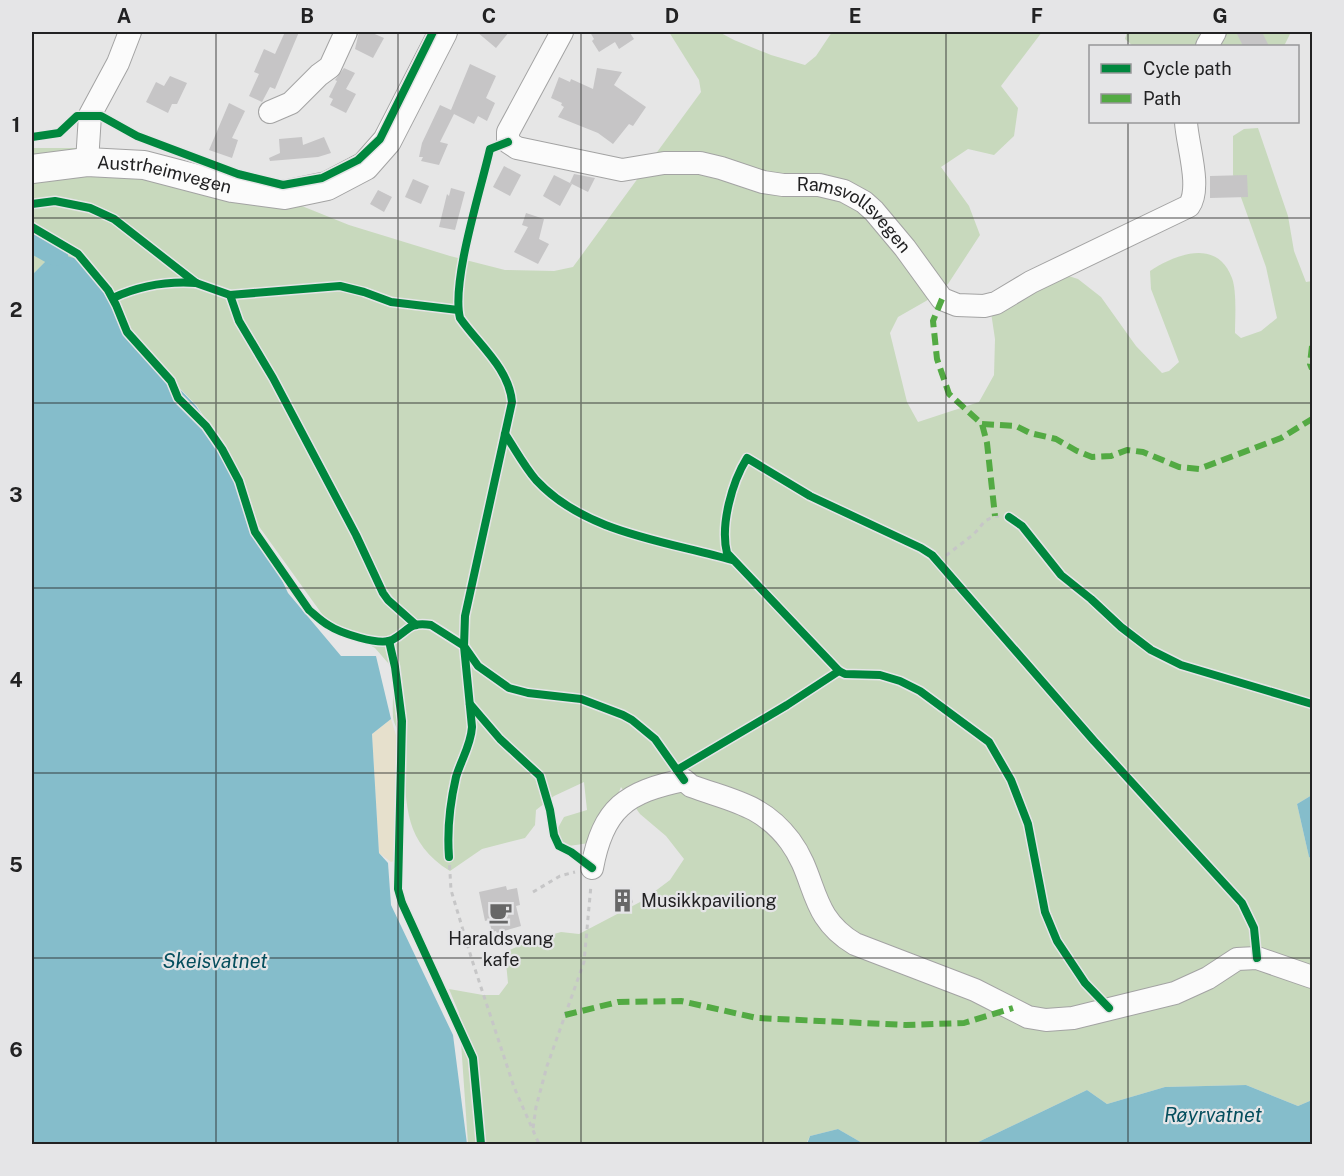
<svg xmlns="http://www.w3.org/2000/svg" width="1344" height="1176" viewBox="0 0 1344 1176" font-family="'Public Sans',sans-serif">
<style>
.green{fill:#c8d9bd}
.sand{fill:#e6e0cc}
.water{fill:#85bdcb}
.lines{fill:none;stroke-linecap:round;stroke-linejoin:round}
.river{stroke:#85bdcb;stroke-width:27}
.building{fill:#c6c5c6}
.minor-casing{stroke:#a3a3a3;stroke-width:24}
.major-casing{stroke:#a3a3a3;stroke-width:30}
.path{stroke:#c6c6c7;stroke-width:3;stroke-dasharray:4.5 4.5;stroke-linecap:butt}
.minor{stroke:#fbfbfb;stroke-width:22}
.major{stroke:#fbfbfb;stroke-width:28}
.quiet{stroke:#53aa43;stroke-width:6;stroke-dasharray:12 6;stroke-linecap:butt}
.cycleway-casing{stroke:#e5e5e7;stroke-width:11}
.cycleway{stroke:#00873e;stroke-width:8}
.grid{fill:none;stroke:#222223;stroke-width:1.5;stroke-opacity:0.55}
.labels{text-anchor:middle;stroke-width:4.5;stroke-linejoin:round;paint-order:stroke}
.street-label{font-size:18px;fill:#222223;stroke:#e5e5e7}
.poi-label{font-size:18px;fill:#222223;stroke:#e5e5e7;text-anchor:start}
.water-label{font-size:20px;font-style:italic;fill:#054e5d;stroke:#e5e5e7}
.neatline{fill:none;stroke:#222223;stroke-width:2}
.grid-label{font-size:20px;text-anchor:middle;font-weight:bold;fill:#222223}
</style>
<rect width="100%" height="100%" fill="#e6e6e6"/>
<g class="green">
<path d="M669 32H719L734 40 771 55 805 65 816 56 832 32H1042L1001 86 1018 108 1014 136 994 155 968 149 941 167 969 206 980 235 948 284 926 301 898 317 890 333 907 402 918 422 979 402 994 375 995 339 989 299 1053 271 1078 279 1101 297 1136 346 1162 373 1169 371 1179 362 1151 289 1150 271C1176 254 1217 238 1232 278 1237 292 1235 318 1235 333L1241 338 1261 331 1277 318 1266 267 1233 175V136L1244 129 1258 128 1288 216 1294 251 1306 282 1312 281V795L1297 804 1309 857 1312 859V1100L1298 1106 1246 1085 1165 1087 1107 1104 1087 1090 974 1144H864L838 1129 810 1136 806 1144H468L459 1013 449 989 483 995H499L508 983 505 952 530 941 561 932 579 934 642 901 670 880 684 859 666 836 640 814 621 787 614 804 589 843 569 846 554 835 564 817 587 810 584 782 554 796 536 810 535 825 525 838 482 849 450 871C398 839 408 795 402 743 401 734 394 726 393 717 392 702 394 686 395 671L375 648 327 621 253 518 241 473 197 406 129 336 86 262 55 253 32 275V148H100L144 164 282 198 349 225 450 256 505 270 554 271 573 267 701 92 699 80Z"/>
<polygon points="1127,32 1291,32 1284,46 1133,46 1125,39"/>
</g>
<polygon class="sand" points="391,719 399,745 394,861 391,862 379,853 372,734"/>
<g class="water">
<polygon points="55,252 86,262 129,336 196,406 241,473 253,518 288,593 341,656 376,656 391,719 372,734 379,853 388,863 391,905 453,1035 467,1144 32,1144 32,275"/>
<polygon points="1312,795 1312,859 1309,857 1297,804"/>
<polygon points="1246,1085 1298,1106 1312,1100 1312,1144 974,1144 1087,1090 1107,1104 1165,1087"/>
<polygon points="838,1129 864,1144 807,1144 810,1136"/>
</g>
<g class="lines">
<polyline class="river" points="32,239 55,252"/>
</g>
<g class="building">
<polygon points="285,32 299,32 275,89 270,87 262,102 249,96 259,74 254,72 264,49 275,54"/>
<polygon points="359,32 370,32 384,38 373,58 355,49"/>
<polygon points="477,32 509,32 496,48"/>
<polygon points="590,32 632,32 630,33 634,39 619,49 615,42 599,52 592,41 594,39"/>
<polygon points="1236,32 1262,32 1269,46 1243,46"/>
<polygon points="470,64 496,76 486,98 495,103 487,121 478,116 474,124 454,114 440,142 448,144 439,165 421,161 423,157 419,157 422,143 440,105 451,110"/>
<polygon points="344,68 355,73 346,89 356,94 346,113 330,105 333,99 329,97 337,81 335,80"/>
<polygon points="597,68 622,72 614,85 646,107 633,126 629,124 613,144 598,133 558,117 564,107 561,105 562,103 551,98 559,77 570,82 571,79 593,89"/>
<polygon points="170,76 187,83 177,104 172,104 168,113 146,102 156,82 164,86"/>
<polygon points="229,103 245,111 232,138 238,140 232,158 209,150"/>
<polygon points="302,137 303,145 324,137 331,153 318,157 270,161 269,158 280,153 279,139"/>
<polygon points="504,166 521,175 510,196 493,187"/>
<polygon points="574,174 595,178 588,192 570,183"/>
<polygon points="554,175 572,184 560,206 543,196"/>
<polygon points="1247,175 1248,197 1210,198 1210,176"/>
<polygon points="413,179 429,186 421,204 405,197"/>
<polygon points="451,188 465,192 455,230 439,227 447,194 449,196"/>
<polygon points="378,190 392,197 384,212 370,204"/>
<polygon points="526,213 544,219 539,239 549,244 538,264 514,252 528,227 522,225"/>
<polygon points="506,886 507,890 517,888 520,905 516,906 521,926 497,933 496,931 492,932 489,920 485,921 479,892"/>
<polygon points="620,892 630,894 633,902 627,910 617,908 614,899"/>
</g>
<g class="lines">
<defs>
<g id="minor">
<path id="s1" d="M562 32 508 132V142L517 148 622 170 664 163H700L721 168 763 182 783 185H819L844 191 864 202 874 211 905 248 942 299 957 305 984 306 996 303 1031 282 1189 206C1202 188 1187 144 1186 122"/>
<polyline points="1207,46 1215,32"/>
<polyline points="270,112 291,103 319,75 330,67 346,32"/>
<polyline points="87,162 90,115 118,63 130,32"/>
<path d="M592 868C603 808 626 792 684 780L691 786C732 801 762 804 790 841 818 879 808 916 855 944L975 990 1028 1017 1046 1020 1073 1018 1175 993 1208 978 1237 959 1257 958 1312 977"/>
</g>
<g id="major">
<path id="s2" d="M32 169 87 162 144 165 232 188 284 195 327 186 365 166 387 141 443 32"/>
</g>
</defs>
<use href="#minor" class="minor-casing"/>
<use href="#major" class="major-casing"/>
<g class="path">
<polyline points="107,120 137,136 167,147"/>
<polyline points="32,137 59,133 71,121"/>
<path d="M492 149H490L463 261 458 310C466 345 509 360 512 402L465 616 464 646 472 727 470 740 456 778 449 823 448 840 451 890 472 960 514 1087 539 1144"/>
<path d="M32 227 78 254 108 290 116 305 127 332 171 381 178 398 206 426 222 449 239 481 255 532 309 610C315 615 321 621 328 625 340 633 379 646 392 640 408 632 408 621 431 625L464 646 478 666 509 688 528 693 581 699 623 715 648 732 673 765"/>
<polyline points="230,295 239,321 273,378 356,535 383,593 388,600 416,625"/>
<path d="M113 298C139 286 167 281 196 283"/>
<path d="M505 434C515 449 524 467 536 480 586 533 665 541 731 559"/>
<polyline points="939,561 974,534 985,521 995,516 1009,517 1022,526 1061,575 1091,599 1121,627 1151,650 1181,665 1312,704"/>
<polyline points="389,641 395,667 402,721 398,889 402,903 473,1058 481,1144"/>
<polyline points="472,705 500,739 540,776 550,810 554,835 559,846 576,856"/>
<polyline points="690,763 787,705 839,671"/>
<polyline points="533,892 560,876 575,872"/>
<path d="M1095 994 1085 983 1057 941 1045 912 1028 824 1011 780 989 742 920 691 900 681 880 675 845 674 839 671 727 553C720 525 732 482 747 458L810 496 921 548 932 555 1094 741 1235 894 1251 918 1257 941"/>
<polyline points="533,1128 536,1107 547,1066 584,962 591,885"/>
</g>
<use href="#minor" class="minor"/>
<use href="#major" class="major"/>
<g class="quiet">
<polyline points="942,299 933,321 937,359 949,394 982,424 987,443 995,516"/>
<polyline points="1312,346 1310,364 1312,369"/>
<polyline points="982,424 1016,426 1030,433 1056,439 1077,451 1092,457 1111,456 1127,450 1143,452 1179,467 1199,469 1281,438 1312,419"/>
<polyline points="565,1015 618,1002 681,1001 757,1018 906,1025 964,1023 1013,1008"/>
</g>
<defs>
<g id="cycleway">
<polyline points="32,137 59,133 77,116 101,116 137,136 238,174 283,185 322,178 358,160 380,139 433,32"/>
<polyline points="32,204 55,201 90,208 114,219 196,283 230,295 340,286 364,292 391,302 458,310"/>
<path d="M32 227 78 254 108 290 116 305 127 332 171 381 178 398 206 426 222 449 239 481 255 532 309 610C315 615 321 621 328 625 340 633 379 646 392 640 408 632 408 621 431 625L464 646 478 666 509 688 528 693 581 699 623 715 632 720 655 739 684 780"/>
<polyline points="230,295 239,321 273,378 356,535 383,593 388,600 416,625"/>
<path d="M113 298C139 286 167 281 196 283"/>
<path d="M505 434C515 449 524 466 536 480 585 533 666 541 732 560"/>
<polyline points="1009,517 1022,526 1061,575 1091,599 1121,627 1151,650 1181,665 1312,704"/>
<polyline points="389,641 395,667 402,721 398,889 402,903 473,1058 481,1144"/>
<polyline points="470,704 500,739 540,776 550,810 554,835 559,846 571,852 592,868"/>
<polyline points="677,770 787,705 839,671"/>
<path d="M449 857C447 831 450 803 456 777 461 760 471 745 472 727L464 646 465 616 512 402C509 368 478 344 460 318 451 282 481 189 490 149L508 142"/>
<path d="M1109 1008 1085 983 1057 941 1045 912 1028 824 1011 780 989 742 920 691 900 681 880 675 845 674 839 671 727 553C720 525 732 482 747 458L810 496 921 548 932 555 1094 741 1242 903 1254 928 1257 958"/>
</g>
</defs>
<use href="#cycleway" class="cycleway-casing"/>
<use href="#cycleway" class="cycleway"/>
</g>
<path class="grid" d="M216 32V1144M398 32V1144M581 32V1144M763 32V1144M946 32V1144M1128 32V46M1128 122V1144M32 218H1312M32 403H1312M32 588H1312M32 773H1312M32 958H1312"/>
<defs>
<symbol id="building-bare" viewBox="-9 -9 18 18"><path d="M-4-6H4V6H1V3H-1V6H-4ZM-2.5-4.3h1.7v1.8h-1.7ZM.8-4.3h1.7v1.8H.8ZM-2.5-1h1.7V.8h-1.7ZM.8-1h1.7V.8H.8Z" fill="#676767" stroke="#e5e5e7" stroke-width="2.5" paint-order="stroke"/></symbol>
<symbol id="cafe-bare" viewBox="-9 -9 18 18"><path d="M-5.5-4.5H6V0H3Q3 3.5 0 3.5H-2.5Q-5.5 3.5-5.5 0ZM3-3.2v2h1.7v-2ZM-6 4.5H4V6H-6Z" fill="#676767" stroke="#e5e5e7" stroke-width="2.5" paint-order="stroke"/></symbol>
</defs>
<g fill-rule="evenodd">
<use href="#building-bare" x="606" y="884" width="33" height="33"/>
<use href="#cafe-bare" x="484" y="896" width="33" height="33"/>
</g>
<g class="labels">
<g class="street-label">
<text dy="6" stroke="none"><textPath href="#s2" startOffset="134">Austrheimvegen</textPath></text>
<text dy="6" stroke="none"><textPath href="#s1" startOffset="488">Ramsvollsvegen</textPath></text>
</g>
<g class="poi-label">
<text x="641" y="907">Musikkpaviliong</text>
<text x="501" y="945" text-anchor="middle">Haraldsvang<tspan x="501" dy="21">kafe</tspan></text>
</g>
<g class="water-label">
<text x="215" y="968">Skeisvatnet</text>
<text x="1213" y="1122">Røyrvatnet</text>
</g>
</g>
<rect width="1344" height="1176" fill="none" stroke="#e5e5e7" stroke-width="66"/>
<rect x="1089" y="45" width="210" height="78" fill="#e5e5e7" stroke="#979799" stroke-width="1.5"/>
<rect x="1101" y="64" width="30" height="9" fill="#00873e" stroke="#979799" stroke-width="1.5"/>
<text x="1143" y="75" font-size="18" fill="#222223">Cycle path</text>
<rect x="1101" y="94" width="30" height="9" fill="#53aa43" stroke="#979799" stroke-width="1.5"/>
<text x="1143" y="105" font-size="18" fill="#222223">Path</text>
<rect x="33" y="33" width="1278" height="1110" class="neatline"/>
<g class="grid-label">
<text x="124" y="23">A</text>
<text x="307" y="23">B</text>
<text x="489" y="23">C</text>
<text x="672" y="23">D</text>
<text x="855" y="23">E</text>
<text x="1037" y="23">F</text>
<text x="1220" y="23">G</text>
<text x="16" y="132">1</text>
<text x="16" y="317">2</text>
<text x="16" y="502">3</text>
<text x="16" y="687">4</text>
<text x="16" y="872">5</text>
<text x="16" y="1057">6</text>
</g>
</svg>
